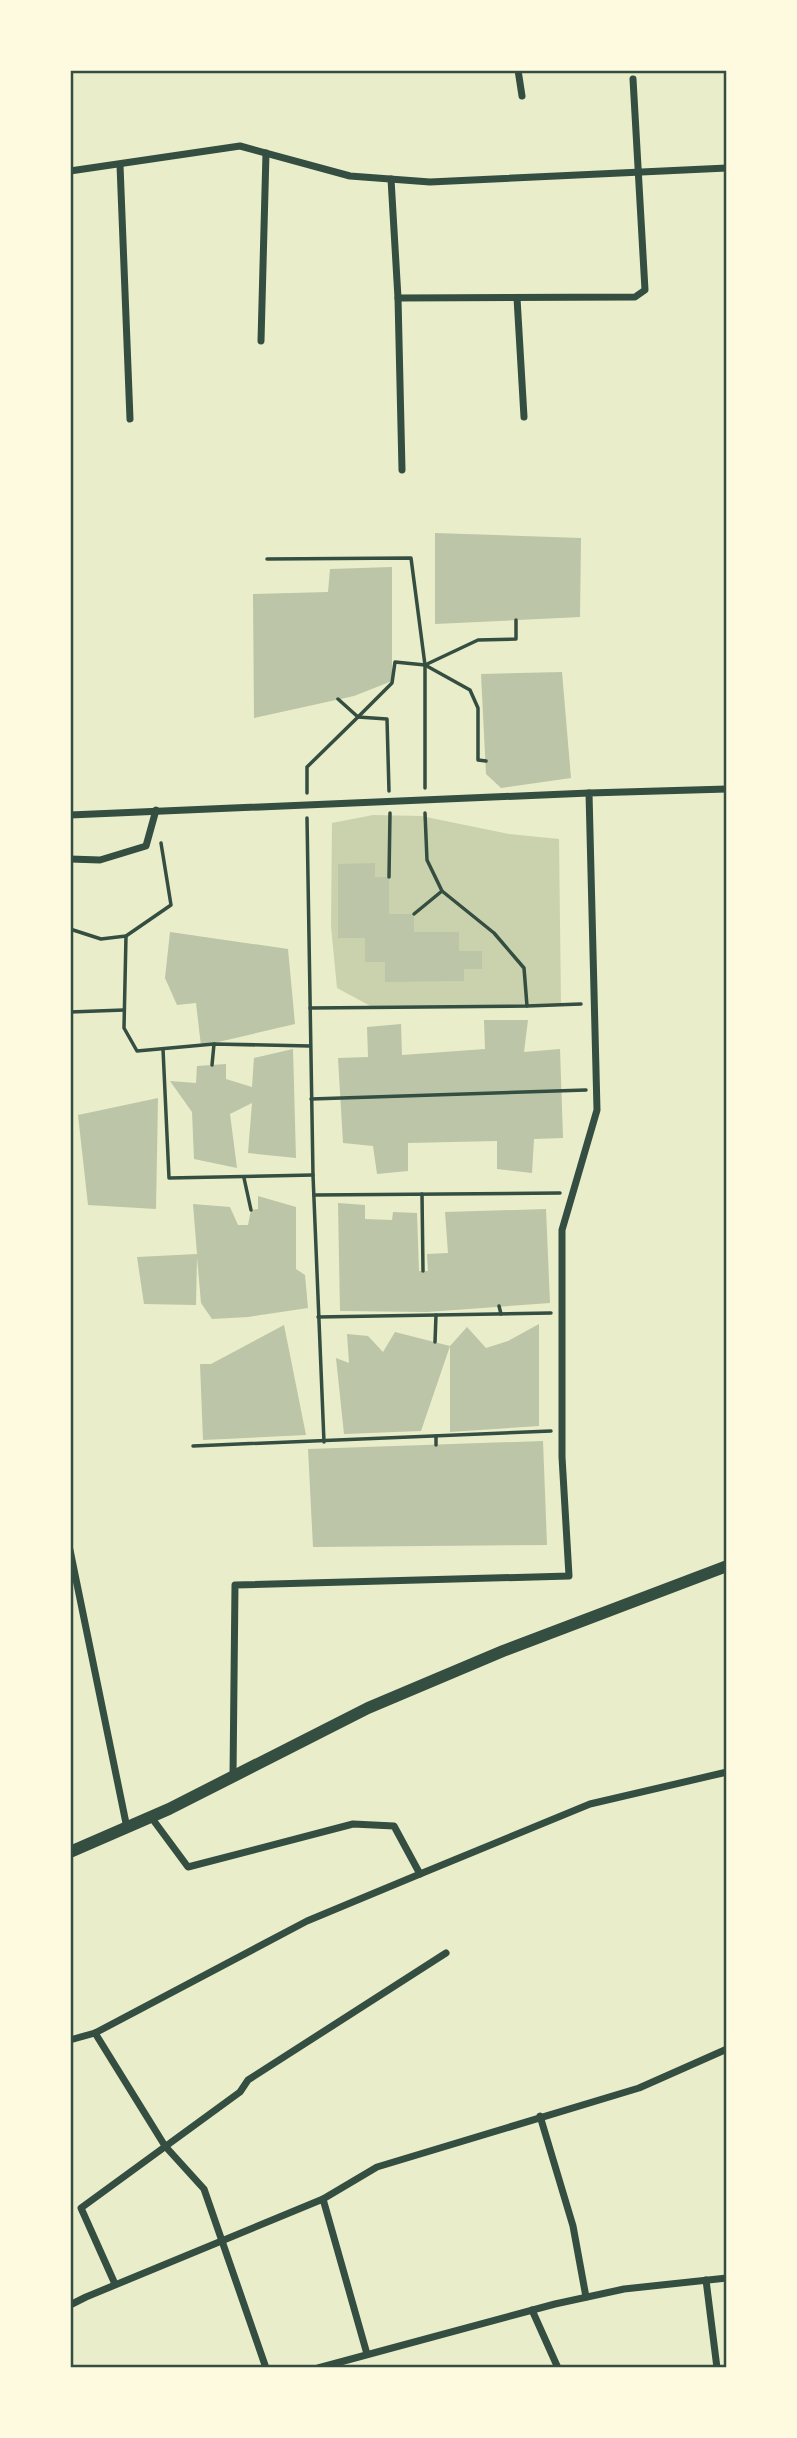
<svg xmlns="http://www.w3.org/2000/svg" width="797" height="2438" viewBox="0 0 797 2438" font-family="Arial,sans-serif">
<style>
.green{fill:#cad2ad}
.building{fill:#bcc5a7}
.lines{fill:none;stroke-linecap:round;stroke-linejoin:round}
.path{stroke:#344e41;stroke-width:3.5}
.minor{stroke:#344e41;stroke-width:7}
.tertiary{stroke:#344e41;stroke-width:12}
.neatline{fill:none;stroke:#344e41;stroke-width:2.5}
</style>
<rect width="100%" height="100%" fill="#e9edc9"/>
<polygon class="green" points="373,815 421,816 509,834 559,839 561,1005 376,1009 337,988 331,926 332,823"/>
<g class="building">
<polygon points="435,533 581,538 580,617 435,624"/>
<polygon points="392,567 392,681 354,696 254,718 253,594 328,592 330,569"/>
<polygon points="562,672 571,778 501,788 486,774 481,674"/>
<polygon points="375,863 375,877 389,877 389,914 414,914 414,932 459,932 459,951 482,951 482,969 464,969 464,981 385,982 385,962 365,962 365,938 338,938 338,864"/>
<polygon points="170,932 288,949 295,1024 201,1046 196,1003 177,1005 165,978"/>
<polygon points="484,1020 528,1020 524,1052 560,1049 563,1138 534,1139 532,1173 497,1169 497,1141 408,1143 408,1171 377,1174 373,1146 343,1143 338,1058 368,1057 367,1027 401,1024 402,1055 485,1049"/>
<polygon points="293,1049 296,1158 248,1153 252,1103 230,1114 237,1168 194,1159 192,1112 170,1081 196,1083 197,1066 226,1064 226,1079 252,1087 254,1058"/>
<polygon points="158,1098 156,1209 88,1205 78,1115"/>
<polygon points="258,1196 296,1207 296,1269 305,1275 308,1308 248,1317 212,1319 201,1303 197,1257 196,1305 144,1304 137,1257 197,1254 193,1204 230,1207 238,1225 248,1225 251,1210 258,1209"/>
<polygon points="338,1203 365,1205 365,1219 392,1220 393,1212 417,1213 419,1271 428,1271 427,1254 448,1253 445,1212 546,1209 550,1303 427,1312 340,1311"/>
<polygon points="539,1324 539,1426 450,1432 450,1346 421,1431 344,1434 336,1358 349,1363 347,1334 368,1336 383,1352 395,1332 450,1346 467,1327 486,1348 508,1341"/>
<polygon points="284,1325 306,1435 203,1440 200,1364 211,1364"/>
<polygon points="543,1441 547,1545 313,1547 308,1449"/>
</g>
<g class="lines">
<g class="path">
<polyline points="267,559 411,558 425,665"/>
<polyline points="358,717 392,683 395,662 425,665 470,690 478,708 478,760 486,761"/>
<polyline points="358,717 387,719 389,791"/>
<polyline points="425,788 425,665 478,640 516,639 516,620"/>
<polyline points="307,793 307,767 358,717 338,699"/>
<polyline points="307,818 313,1175 324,1442"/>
<polyline points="389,877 390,813"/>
<polyline points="414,914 442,891"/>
<polyline points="70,929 101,939 126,936 171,905 161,843"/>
<polyline points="126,936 124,1028 137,1051 214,1044 310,1046"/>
<polyline points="527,1006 581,1004"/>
<polyline points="310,1008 527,1006 524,968 494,933 442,891 427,860 425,813"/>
<polyline points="70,1012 124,1010"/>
<polyline points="163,1049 169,1178 313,1175"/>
<polyline points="212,1065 214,1044"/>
<polyline points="311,1099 586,1090"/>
<polyline points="244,1178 251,1210"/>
<polyline points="422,1194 423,1271"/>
<polyline points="314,1195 560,1193"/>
<polyline points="499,1306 501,1314"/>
<polyline points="318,1317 551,1313"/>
<polyline points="435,1342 436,1315"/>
<polyline points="436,1436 436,1445"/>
<polyline points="193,1446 551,1431"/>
</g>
<g class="minor">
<polyline points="518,70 522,96"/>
<polyline points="120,165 130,419"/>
<polyline points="70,171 240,146 350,176 430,182 727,168"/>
<polyline points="391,179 398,298 402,470"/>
<polyline points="398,298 635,297 645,290 633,79"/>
<polyline points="517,298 524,417"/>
<polyline points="261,341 266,153"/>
<polyline points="70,815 589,793"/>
<polyline points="70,859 100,860 146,846 156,810"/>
<polyline points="70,1550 127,1828"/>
<polyline points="233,1776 235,1585 569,1576 562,1457 562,1230 597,1110 589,793 727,789"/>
<polyline points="151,1817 188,1867 353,1824 394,1826 420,1874 590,1804 727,1772"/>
<polyline points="95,2033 165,2146 204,2189 266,2368"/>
<polyline points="70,2040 95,2033 307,1921 420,1874"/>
<polyline points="540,2116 573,2226 586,2297"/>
<polyline points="323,2199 377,2167 639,2088 727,2049"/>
<polyline points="706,2280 717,2368"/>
<polyline points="115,2284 81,2208 240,2092 248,2080 446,1953"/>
<polyline points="70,2305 86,2297 323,2199 367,2354"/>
<polyline points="532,2310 558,2368"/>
<polyline points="318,2368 555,2304 624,2289 727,2278"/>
</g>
<polyline class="tertiary" points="70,1852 169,1809 368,1708 503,1651 727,1566"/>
</g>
<rect width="797" height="2438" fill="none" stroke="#fefae0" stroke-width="144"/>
<rect x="72" y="72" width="653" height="2294" class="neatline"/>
</svg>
